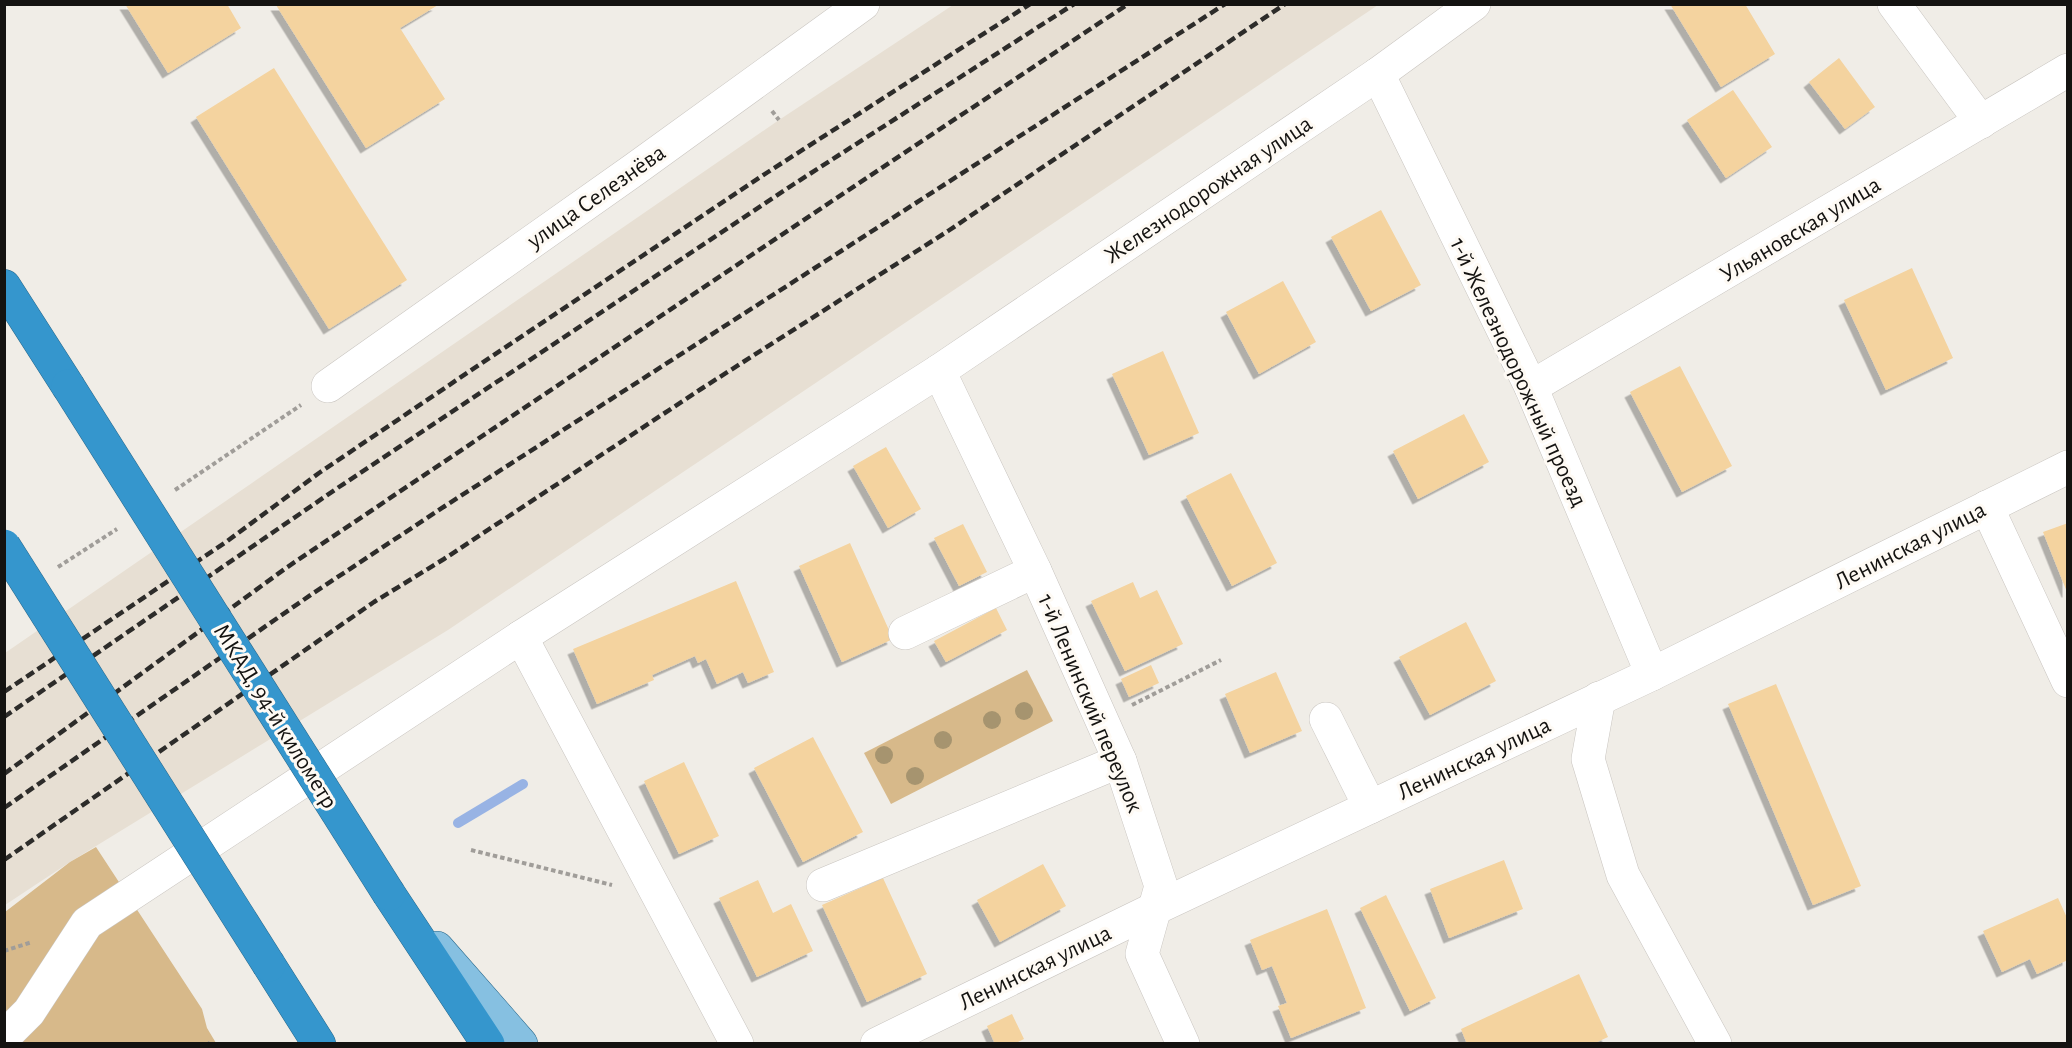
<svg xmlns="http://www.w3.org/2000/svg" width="2072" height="1048" viewBox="0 0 2072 1048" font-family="'Alegreya Sans',sans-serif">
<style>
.built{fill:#e7dfd3}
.green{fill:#d7b98a}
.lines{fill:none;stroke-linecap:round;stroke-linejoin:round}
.stream{stroke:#98b3e4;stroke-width:10}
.building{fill:#f4d39f;filter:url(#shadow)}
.minor-casing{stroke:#c9c5c0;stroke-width:34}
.major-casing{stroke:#29688b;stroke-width:34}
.highway-casing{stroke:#29688b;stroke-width:34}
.path{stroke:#a09d99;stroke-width:4;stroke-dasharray:4.5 3;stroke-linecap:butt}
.minor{stroke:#fff;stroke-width:33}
.major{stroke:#86c0e1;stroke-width:33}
.highway{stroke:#3596cd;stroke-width:33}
.rail{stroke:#2d2c2a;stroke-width:4.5;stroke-dasharray:9 4.5;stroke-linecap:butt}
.highway-bridge-casing{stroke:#29688b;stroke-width:34;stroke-linecap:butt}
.highway-bridge{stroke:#3596cd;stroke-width:33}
.tree{fill:#a6946f}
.labels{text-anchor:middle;stroke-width:6;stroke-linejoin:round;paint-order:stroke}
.street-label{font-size:24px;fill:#141311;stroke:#fefaf4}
</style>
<defs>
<filter id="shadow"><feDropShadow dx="-5.5" dy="5.5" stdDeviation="0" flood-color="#0004"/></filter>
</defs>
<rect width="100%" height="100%" fill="#f0ede7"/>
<polygon class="built" points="953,5 1378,5 448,630 70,862 5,905 5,653 779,120"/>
<g class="green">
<polygon points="1027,670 1053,721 891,804 864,753"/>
<polygon points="96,847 202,1009 207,1028 216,1043 5,1044 5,912 70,862"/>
</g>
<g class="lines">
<polyline class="stream" points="458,823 523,784"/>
</g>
<g class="building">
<polygon points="125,4 227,4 241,28 168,73"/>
<polygon points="1670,4 1745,4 1775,54 1721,87"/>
<polygon points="276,5 438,5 400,28 445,99 366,148"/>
<polygon points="1839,58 1875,107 1845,129 1809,82"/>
<polygon points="274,68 407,280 329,329 196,117"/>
<polygon points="1733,90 1772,147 1726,178 1687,120"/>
<polygon points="1381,210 1421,285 1371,311 1331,237"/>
<polygon points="1912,268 1953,358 1886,390 1844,300"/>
<polygon points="1283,281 1316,342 1259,374 1226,312"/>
<polygon points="1163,351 1199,433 1149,455 1112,374"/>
<polygon points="1680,366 1732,466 1682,492 1630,392"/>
<polygon points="1464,414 1489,462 1418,499 1393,451"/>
<polygon points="886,447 921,509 888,528 853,466"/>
<polygon points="1231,473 1277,563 1232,586 1186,496"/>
<polygon points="2068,523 2068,592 2067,592 2043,532"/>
<polygon points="963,524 987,572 959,586 934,538"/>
<polygon points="850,543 893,639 842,662 799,566"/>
<polygon points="736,581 774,672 748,683 743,672 717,684 706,659 698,663 695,656 652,675 654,680 597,704 573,649"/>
<polygon points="1133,582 1140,598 1157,590 1183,644 1125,671 1091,601"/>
<polygon points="996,608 1007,630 946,662 934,641"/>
<polygon points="1466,622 1496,681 1430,715 1399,657"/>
<polygon points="1151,665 1159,683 1129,697 1121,679"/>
<polygon points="1276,672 1302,731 1250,753 1225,694"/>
<polygon points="1776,684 1861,886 1813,905 1728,704"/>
<polygon points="813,737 863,832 803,862 754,768"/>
<polygon points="684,762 719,836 679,854 644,781"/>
<polygon points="1504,860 1523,909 1449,938 1430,889"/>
<polygon points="1043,864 1066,906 1000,942 977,900"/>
<polygon points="883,878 927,974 867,1002 822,905"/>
<polygon points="758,880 773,913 791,904 813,951 757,977 719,898"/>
<polygon points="1386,895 1436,998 1410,1011 1360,908"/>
<polygon points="2058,898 2068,920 2068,960 2037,974 2030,959 2002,972 1983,931"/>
<polygon points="1327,909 1366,1008 1291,1038 1278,1006 1287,1003 1272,966 1262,970 1250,940"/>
<polygon points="1579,974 1608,1037 1593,1044 1467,1044 1461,1029"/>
<polygon points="1012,1014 1024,1039 1014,1044 995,1044 987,1026"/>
</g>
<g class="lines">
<defs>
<g id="minor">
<polyline points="1894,4 1981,122"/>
<polyline points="1378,74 1531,387 1652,674"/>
<polyline points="939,371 1035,571 1120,761 1161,886 1142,954 1183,1044"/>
<polyline points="328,386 635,169 863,4"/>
<polyline points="1531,387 2068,70"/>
<polyline points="1987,507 2068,681"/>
<polyline points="905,633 1035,571"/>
<polyline points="521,637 737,1044"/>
<polyline points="1599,698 1588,759 1623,875 1715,1044"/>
<polyline points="1326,719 1370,807"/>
<polyline points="823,885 1120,761"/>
<polyline points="4,1037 29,1012 87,923 521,637 939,371 1378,74 1474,4"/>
<polyline points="877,1044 1154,909 1652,674 2068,467"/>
</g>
<polyline id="major" points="437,948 521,1044"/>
<g id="highway">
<polyline points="4,286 68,386"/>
<polyline points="389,894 488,1044"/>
<polyline points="269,965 319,1044"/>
</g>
</defs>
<use href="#minor" class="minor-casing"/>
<use href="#major" class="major-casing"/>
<use href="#highway" class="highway-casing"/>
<g class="path">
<polyline points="772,111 779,120"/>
<polyline points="175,490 301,405"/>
<polyline points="58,567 117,529"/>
<polyline points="1132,705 1221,660"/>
<polyline points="471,850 612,885"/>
<polyline points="4,951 32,942"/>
<polyline points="209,1044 210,1042"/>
</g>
<use href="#minor" class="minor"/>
<use href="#major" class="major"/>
<use href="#highway" class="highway"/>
<g class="rail">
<polyline points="4,692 226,542 319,473 470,371 768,172 1030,4"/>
<polyline points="4,717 339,487 794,184 1074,4"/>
<polyline points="4,774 286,568 832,201 1128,4"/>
<polyline points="4,808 312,594 445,506 1225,4"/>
<polyline points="4,860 374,602 444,559 701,389 948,231 1285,4"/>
</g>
<defs>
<g id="highway-bridge">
<polyline points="68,386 389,894"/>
<polyline points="4,546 269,965"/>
</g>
</defs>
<use href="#highway-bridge" class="highway-bridge-casing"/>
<use href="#highway-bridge" class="highway-bridge"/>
</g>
<g class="tree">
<circle cx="1024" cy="711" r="9"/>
<circle cx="992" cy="720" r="9"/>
<circle cx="943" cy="740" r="9"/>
<circle cx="884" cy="755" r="9"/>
<circle cx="915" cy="776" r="9"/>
</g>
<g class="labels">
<g class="street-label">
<text transform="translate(1208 189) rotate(-34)" y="8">Железнодорожная улица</text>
<text transform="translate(596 196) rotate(-35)" y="8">улица Селезнёва</text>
<text transform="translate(1800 229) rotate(-31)" y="8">Ульяновская улица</text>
<text transform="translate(1519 372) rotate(65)" y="8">1-й Железнодорожный проезд</text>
<text transform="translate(1910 545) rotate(-27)" y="8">Ленинская улица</text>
<text transform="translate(1091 703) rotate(67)" y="8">1-й Ленинский переулок</text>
<text transform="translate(276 716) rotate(58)" y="8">МКАД, 94-й километр</text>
<text transform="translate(1474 758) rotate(-25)" y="8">Ленинская улица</text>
<text transform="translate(1035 967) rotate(-26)" y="8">Ленинская улица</text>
</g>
</g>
<rect width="2072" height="1048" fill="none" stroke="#141311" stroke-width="12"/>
</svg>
